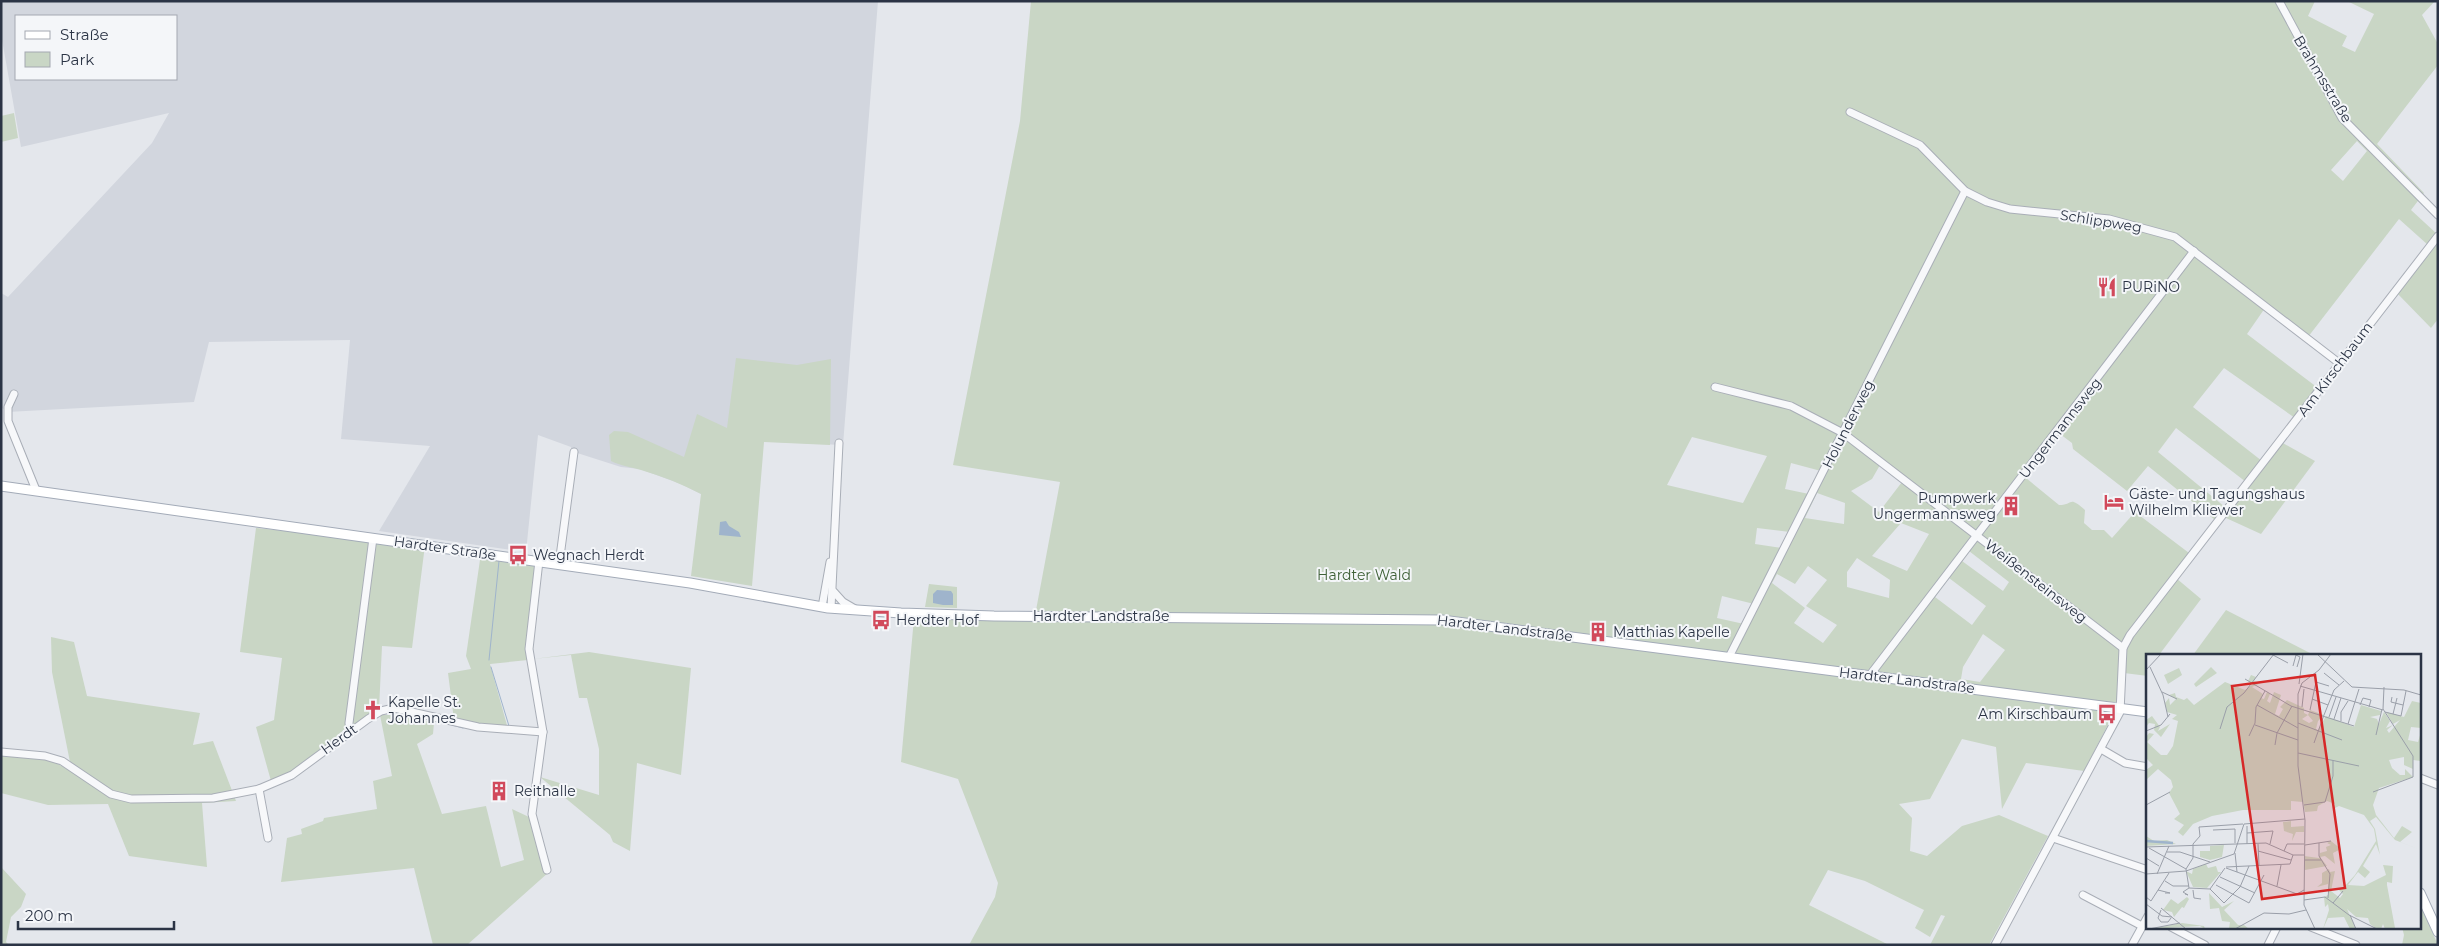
<svg xmlns="http://www.w3.org/2000/svg" width="2439" height="946" viewBox="0 0 2439 946" font-family="Montserrat,sans-serif">
<style>
.built{fill:#d2d6de;fill-rule:evenodd}
.green{fill:#c9d6c5;fill-rule:evenodd}
.water{fill:#9fb4cc}
.lines{fill:none;stroke-linecap:round;stroke-linejoin:round}
.stream{stroke:#9fb4cc;stroke-width:1}
.minor-casing{stroke:#a9aeb7;stroke-width:9}
.major-casing{stroke:#a3abb8;stroke-width:11}
.minor{stroke:#f7f8fa;stroke-width:7}
.major{stroke:#fff;stroke-width:9}
.labels{text-anchor:middle;stroke-width:4;stroke-linejoin:round;paint-order:stroke}
.street-label{font-size:14px;fill:#2b3445;stroke:#f4f6f9}
.poi-label{font-size:14px;fill:#2b3445;stroke:#f4f6f9;text-anchor:start}
.park-label{font-size:14px;fill:#3f6138;stroke:#f4f6f9}
.inset-river{fill:none;stroke:#9fb4cc;stroke-width:2.5}
.inset-road{fill:none;stroke:#9a9fa9;stroke-width:1}
.view{fill:#d62828;fill-opacity:0.15;stroke:#d62828;stroke-width:2.5}
.inset-edge{fill:none;stroke:#2b3445;stroke-width:2.5}
</style>
<rect width="100%" height="100%" fill="#e4e7ec"/>
<path class="built" d="M1 1H878L843 445 724 440 701 494 681 484 640 469 621 467 571 451V447L538 435 526 552 379 531 430 446 341 439 350 340 209 342 194 402 7 412 1 407V293L8 297 152 143 169 113 21 147 1 34ZM16 16H176V79H16Z"/>
<g class="green">
<path d="M1031 1H2315L2308 16 2347 36 2342 46 2355 52 2374 14 2347 1H2435L2422 15 2438 44V65L2377 144 2424 193 2411 210 2437 234 2428 245 2399 219 2308 337 2265 308 2247 334 2318 388 2295 418 2224 368 2193 407 2262 461 2246 482 2176 428 2158 452 2225 507 2215 520 2148 466 2127 491 2073 449 2072 443 2060 434 2026 478 2059 505C2074 505 2068 495 2085 510L2084 523 2092 530H2104L2112 538 2135 512 2193 556 2176 578 2201 599 2159 655H2148V676L2124 673 2115 711 2084 771 2026 763 2002 809 1996 747 1962 739 1930 799 1899 804 1912 818 1910 851 1927 856 1962 826 1999 815 2048 836 1989 945H1930L1945 916 1941 915 1930 937 1915 928 1924 910 1865 881 1828 870 1809 905 1889 945H969L995 897 998 883 958 779 901 762 914 618 1034 621 1060 482 953 465 1020 121ZM2357 141 2367 151 2343 181 2331 170ZM1692 437 1767 456 1743 503 1667 485ZM1791 463 1821 471 1809 494 1785 489ZM1880 465 1902 482 1879 512 1851 491 1872 479ZM1817 493 1845 503 1844 524 1805 518ZM1901 523 1929 534 1907 571 1872 556ZM1757 528 1790 532 1782 548 1755 544ZM1969 551 2009 582 2003 591 1962 561ZM1857 558 1890 580 1889 598 1847 587V572ZM1808 566 1827 580 1806 606 1837 625 1823 643 1794 623 1805 608 1772 583 1777 574 1795 584ZM1949 578 1986 606 1972 625 1935 597ZM1722 596 1754 604 1744 624 1717 618ZM1983 634 2005 650 1980 682 1961 679 1963 667Z"/>
<polygon points="14,113 18,138 1,142 1,116"/>
<polygon points="2438,239 2438,319 2431,328 2396,292"/>
<path d="M736 358 797 365 831 359 830 445 764 442 752 586 691 576 701 494C682 484 662 476 641 470 631 467 621 466 611 461L609 435 614 431 628 432 684 457 697 414 727 428Z"/>
<polygon points="2281,442 2315,461 2261,534 2226,518 2225,514"/>
<polygon points="256,528 425,545 412,648 382,646 379,709 381,715 400,715 434,723 433,734 417,744 442,814 486,806 501,867 524,860 512,809 529,817 535,814 549,872 467,945 433,945 414,868 281,882 287,838 302,834 301,829 323,821 324,818 377,809 373,781 392,776 380,715 344,730 291,773 271,781 256,727 274,720 282,658 240,652"/>
<polygon points="481,553 539,561 528,660 490,664 508,729 454,720 448,673 471,669 466,656"/>
<polygon points="929,584 957,587 957,608 925,607"/>
<polygon points="2226,610 2314,655 2193,655"/>
<polygon points="51,637 74,642 87,696 200,713 193,745 213,741 236,801 202,803 207,867 129,856 108,804 48,805 1,793 1,755 53,761 72,772 52,672"/>
<polygon points="589,652 691,668 681,775 637,763 630,851 613,842 610,835 540,777 599,795 599,749 587,698 579,698 571,655 533,659"/>
<polygon points="1,867 26,894 21,907 11,917 6,942 9,945 1,945"/>
<polygon points="2420,904 2438,945 2402,945 2404,935 2402,927 2420,927"/>
</g>
<g class="water">
<polygon points="726,521 729,526 739,532 741,537 719,535 720,522"/>
<polygon points="937,590 951,591 953,594 953,605 943,605 933,603 933,594"/>
</g>
<g class="lines">
<g class="stream">
<polyline points="489,660 499,561"/>
<polyline points="491,667 509,726"/>
<polyline points="452,725 463,728"/>
</g>
<defs>
<g id="minor">
<polyline points="2279,1 2342,118 2438,215"/>
<polyline points="1850,112 1920,145 1965,191 1987,202 2010,209 2109,219 2175,237 2339,363"/>
<polyline points="1715,387 1791,406 1843,433 2123,648"/>
<polyline points="14,394 8,407 8,421 36,490"/>
<polyline points="539,561 529,649 543,732 532,814 547,870"/>
<polyline points="559,564 574,452"/>
<polyline points="834,592 843,602 855,609"/>
<polyline points="822,607 830,562"/>
<polyline points="831,608 839,443"/>
<polyline points="1729,657 1965,191"/>
<polyline points="1870,675 2194,251"/>
<polyline points="350,731 349,723 373,538"/>
<polyline points="2101,749 2125,763 2148,767"/>
<polyline points="1,752 45,756 62,761 111,794 131,799 213,798 259,789 292,775 368,719 381,711 394,708 478,727 543,732"/>
<polyline points="2420,778 2438,785"/>
<polyline points="259,789 268,838"/>
<polyline points="2053,838 2148,870"/>
<polyline points="2083,895 2142,926"/>
<polyline points="2171,927 2205,945"/>
<polyline points="2311,927 2356,945"/>
<polyline points="1995,945 2120,712 2123,648 2130,635 2438,236"/>
<polyline points="2132,945 2148,916"/>
<polyline points="2268,945 2277,927"/>
</g>
<g id="major">
<polyline points="1,486 690,583 828,608 901,613 994,616 1442,620 2148,712"/>
<polyline points="2420,893 2438,932"/>
</g>
</defs>
<use href="#minor" class="minor-casing"/>
<use href="#major" class="major-casing"/>
<use href="#minor" class="minor"/>
<use href="#major" class="major"/>
</g>
<defs>
<symbol id="restaurant-bare" viewBox="-9 -9 18 18"><path d="M-5-6h1v4h1v-4h1v4h1v-4h1v5L-1.5 .5V6h-2V.5L-5-1ZM5-6V6H3V1.5H1.5Q1.5-4 5-6Z" fill="#d1495b" stroke="#f4f6f9" stroke-width="2.5" paint-order="stroke"/></symbol>
<symbol id="hotel-bare" viewBox="-9 -9 18 18"><path d="M-6-4.5h1.5V1H6V5H4.5V3h-9V5H-6ZM-4 0a1.8 1.8 0 1 1 3.6 0ZM.5 0V-2.5h3Q6-2.5 6 0Z" fill="#d1495b" stroke="#f4f6f9" stroke-width="2.5" paint-order="stroke"/></symbol>
<symbol id="building-bare" viewBox="-9 -9 18 18"><path d="M-4-6H4V6H1V3H-1V6H-4ZM-2.5-4.3h1.7v1.8h-1.7ZM.8-4.3h1.7v1.8H.8ZM-2.5-1h1.7V.8h-1.7ZM.8-1h1.7V.8H.8Z" fill="#d1495b" stroke="#f4f6f9" stroke-width="2.5" paint-order="stroke"/></symbol>
<symbol id="bus-bare" viewBox="-9 -9 18 18"><path d="M-5-6H5V4H4V6H2V4H-2V6H-4V4H-5ZM-3.5-4V0h7V-4ZM-3.5 1.2v1.5H-2V1.2ZM2 1.2v1.5H3.5V1.2Z" fill="#d1495b" stroke="#f4f6f9" stroke-width="2.5" paint-order="stroke"/></symbol>
<symbol id="church-bare" viewBox="-9 -9 18 18"><path d="M-1.2-6h2.4v3.5h3.3v2.4h-3.3V6h-2.4V-.1h-3.3v-2.4h3.3Z" fill="#d1495b" stroke="#f4f6f9" stroke-width="2.5" paint-order="stroke"/></symbol>
</defs>
<g fill-rule="evenodd">
<use href="#restaurant-bare" x="2093" y="273" width="28" height="28"/>
<use href="#hotel-bare" x="2100" y="488" width="28" height="28"/>
<use href="#building-bare" x="1997" y="492" width="28" height="28"/>
<use href="#bus-bare" x="504" y="541" width="28" height="28"/>
<use href="#bus-bare" x="867" y="606" width="28" height="28"/>
<use href="#building-bare" x="1584" y="618" width="28" height="28"/>
<use href="#church-bare" x="359" y="696" width="28" height="28"/>
<use href="#bus-bare" x="2093" y="700" width="28" height="28"/>
<use href="#building-bare" x="485" y="777" width="28" height="28"/>
</g>
<g class="labels">
<g class="street-label">
<text transform="translate(2323 79) rotate(59)" y="5">Brahmsstraße</text>
<text transform="translate(2101 221) rotate(9)" y="5">Schlippweg</text>
<text transform="translate(2335 369) rotate(-53)" y="5">Am Kirschbaum</text>
<text transform="translate(1848 424) rotate(-63)" y="5">Holunderweg</text>
<text transform="translate(2060 428) rotate(-52)" y="5">Ungermannsweg</text>
<text transform="translate(445 548) rotate(8)" y="5">Hardter Straße</text>
<text transform="translate(2036 581) rotate(38)" y="5">Weißensteinsweg</text>
<text x="1101" y="621">Hardter Landstraße</text>
<text transform="translate(1505 628) rotate(7)" y="5">Hardter Landstraße</text>
<text transform="translate(1907 680) rotate(7)" y="5">Hardter Landstraße</text>
<text transform="translate(339 739) rotate(-36)" y="5">Herdt</text>
</g>
<g class="poi-label">
<text x="2122" y="292">PURiNO</text>
<text x="2129" y="499">Gäste- und Tagungshaus<tspan x="2129" dy="16">Wilhelm Kliewer</tspan></text>
<text x="1996" y="503" text-anchor="end">Pumpwerk<tspan x="1996" dy="16">Ungermannsweg</tspan></text>
<text x="533" y="560">Wegnach Herdt</text>
<text x="896" y="625">Herdter Hof</text>
<text x="1613" y="637">Matthias Kapelle</text>
<text x="388" y="707">Kapelle St.<tspan x="388" dy="16">Johannes</tspan></text>
<text x="2092" y="719" text-anchor="end">Am Kirschbaum</text>
<text x="514" y="796">Reithalle</text>
</g>
<g class="park-label">
<text x="1364" y="580">Hardter Wald</text>
</g>
</g>
<g transform="translate(2146 654)">
<rect width="275" height="275" fill="#e4e7ec"/>
<path d="M65 13 71 19 50 33 48 30ZM33 14 36 21 22 30 18 21ZM105 21 110 23 108 27 115 29 106 33 117 40 115 44 118 45 121 38 124 40 121 47 124 49 128 38 135 41 129 60 133 62 137 55 134 53 141 46 158 54V59L162 61 156 65 163 69 167 67 162 61 164 56 178 61 172 67 170 75 172 76 180 62 208 73 215 51 235 57 234 61 224 63 231 65 233 70 238 58 244 67 240 74 247 71 241 76 243 79 254 66 247 70 240 58 258 63 266 47 275 49V74L265 73 262 86 272 88 275 78V107L267 106V115L258 111V103L243 106 246 114 254 121H259V115L267 123 233 134 227 151 230 161 248 184 256 172 266 178 254 188 275 196 249 186 230 163 224 167 229 175 234 201 230 190 217 212 224 218 219 224 212 218 202 231 218 232 240 221 237 211 247 212 246 229 241 228V231L249 274 254 275H239L237 270 235 275H231L224 270 222 264 210 263 201 255 210 275H204L198 263 182 264 177 275 183 256 182 250 179 253 178 243 182 241V230L171 233 176 229V219L183 215 184 218 189 217 185 237 194 244 197 240 192 235 198 233 209 221 230 187 228 175 218 161 193 152 189 154V150L181 147 172 152 171 157 159 158 157 148 145 147V156H97L66 162 47 170 37 182 32 178 38 171 28 165 34 160 23 139 27 133 25 126 12 115 0 126V116L7 111 1 105 0 83 3 79 8 80 1 88 15 101H21L27 92 32 67 26 65 31 61 21 58 19 49 23 44 24 51 30 45 23 41 29 39 30 43 38 46 41 44 48 51 79 28 99 36 107 30 102 27ZM6 62 14 73 12 77 24 70 15 83 8 76 9 70 3 69 0 73V66ZM145 167V173L158 172V178H150L146 187 147 180 138 177 137 168ZM0 182 8 187 21 186 30 190 0 192ZM185 187 195 195 187 199 189 210 179 202 174 203 181 212 159 216 158 202 173 204 174 199 181 197 180 193 185 191 181 189ZM78 191 76 203 64 206 54 203V197H64V192ZM60 210 62 214 70 212 72 218H75L61 234 47 233 40 217 46 220 47 215ZM63 239 76 253 88 247 78 256 92 271H98L103 275H83L84 268 76 267 73 254 64 255ZM41 243 43 245 38 254 36 253 28 263 26 258 17 256 25 245 32 250ZM36 269 58 272 59 275 54 272 4 275Z" fill="#c9d6c5"/>
<path class="inset-river" d="M0 187 27 189"/>
<path class="inset-road" d="M171 0 206 33 258 36 275 41M127 1 142 9M147 12 150 1 154 3 151 13M4 13 17 41 22 63M0 16 15 0M178 19 193 31M99 25 145 52 208 72M153 30 157 0M154 32 237 56M238 33 237 55 267 102V123M16 38 31 45M246 43 245 48 257 51M166 45 182 51M111 51 152 74M214 51 217 44 225 46 223 53M156 53 158 35M164 56 170 28 183 32M239 58 255 62 260 37M247 60 251 44M178 61 188 36 198 27M183 63 190 43M188 65 195 44M195 67V58L202 47M152 69 196 86M202 70 213 35M109 71 152 86M74 75 81 53 98 39 128 0M0 77 15 71 24 60M230 81 236 55M103 82 109 69 110 53 119 37M168 89 178 61M129 91 131 79 146 52M152 99 213 112M227 138 267 123M0 151 24 138M158 151 179 148 187 122V106M101 172V190M67 176 89 175V189M101 179 127 177 124 190M173 189V202L184 220 182 244M47 190 54 182 53 173 97 170M112 190 113 211M159 191 185 187M0 193 120 189 147 201H158M3 194 40 215M112 197 145 206M138 197 141 190H158M21 198H34L64 208M89 199 91 218M0 204 13 212M159 206H175M80 213 144 210 147 201M80 214 151 240 158 236M0 220 40 217 88 200 98 170 159 165M11 220 23 192M74 223 109 239M19 227 27 232H43M70 231 103 249 118 221M131 232 135 211M43 234 64 235 79 214M43 234 40 215 47 204V190M64 235 78 249 94 233 103 212M12 236 24 239H19M47 236 48 244 55 245M39 240 42 241 37 238 43 234M0 243 5 247 23 219M158 246 179 243 203 261 231 275M187 249 197 237M0 250 16 262 26 263M15 254 40 275M15 256 12 264 15 268H22L25 264M204 261 210 275M3 275 34 269M89 275 118 259 143 260 160 256M169 275 158 251 159 166 152 112V40L156 29 173 16 185 0"/>
<path class="view" d="M169 21 199 234 116 245 86 32Z"/>
<rect width="275" height="275" class="inset-edge"/>
</g>
<rect width="2439" height="946" fill="none" stroke="#2b3445" stroke-width="5"/>
<rect x="15" y="15" width="162" height="65" fill="#f4f6f9" stroke="#a4a8b1"/>
<rect x="25" y="31" width="25" height="8" fill="#ffffff" stroke="#a4a8b1"/>
<text x="60" y="40" font-size="15" fill="#2b3445">Straße</text>
<rect x="25" y="52" width="25" height="15" fill="#c9d6c5" stroke="#a4a8b1"/>
<text x="60" y="65" font-size="15" fill="#2b3445">Park</text>
<path d="M18 921v8h156v-8" fill="none" stroke="#2b3445" stroke-width="2.5"/>
<text x="25" y="921" font-size="15" fill="#2b3445" stroke="#f4f6f9" stroke-width="4" paint-order="stroke">200 m</text>
</svg>
